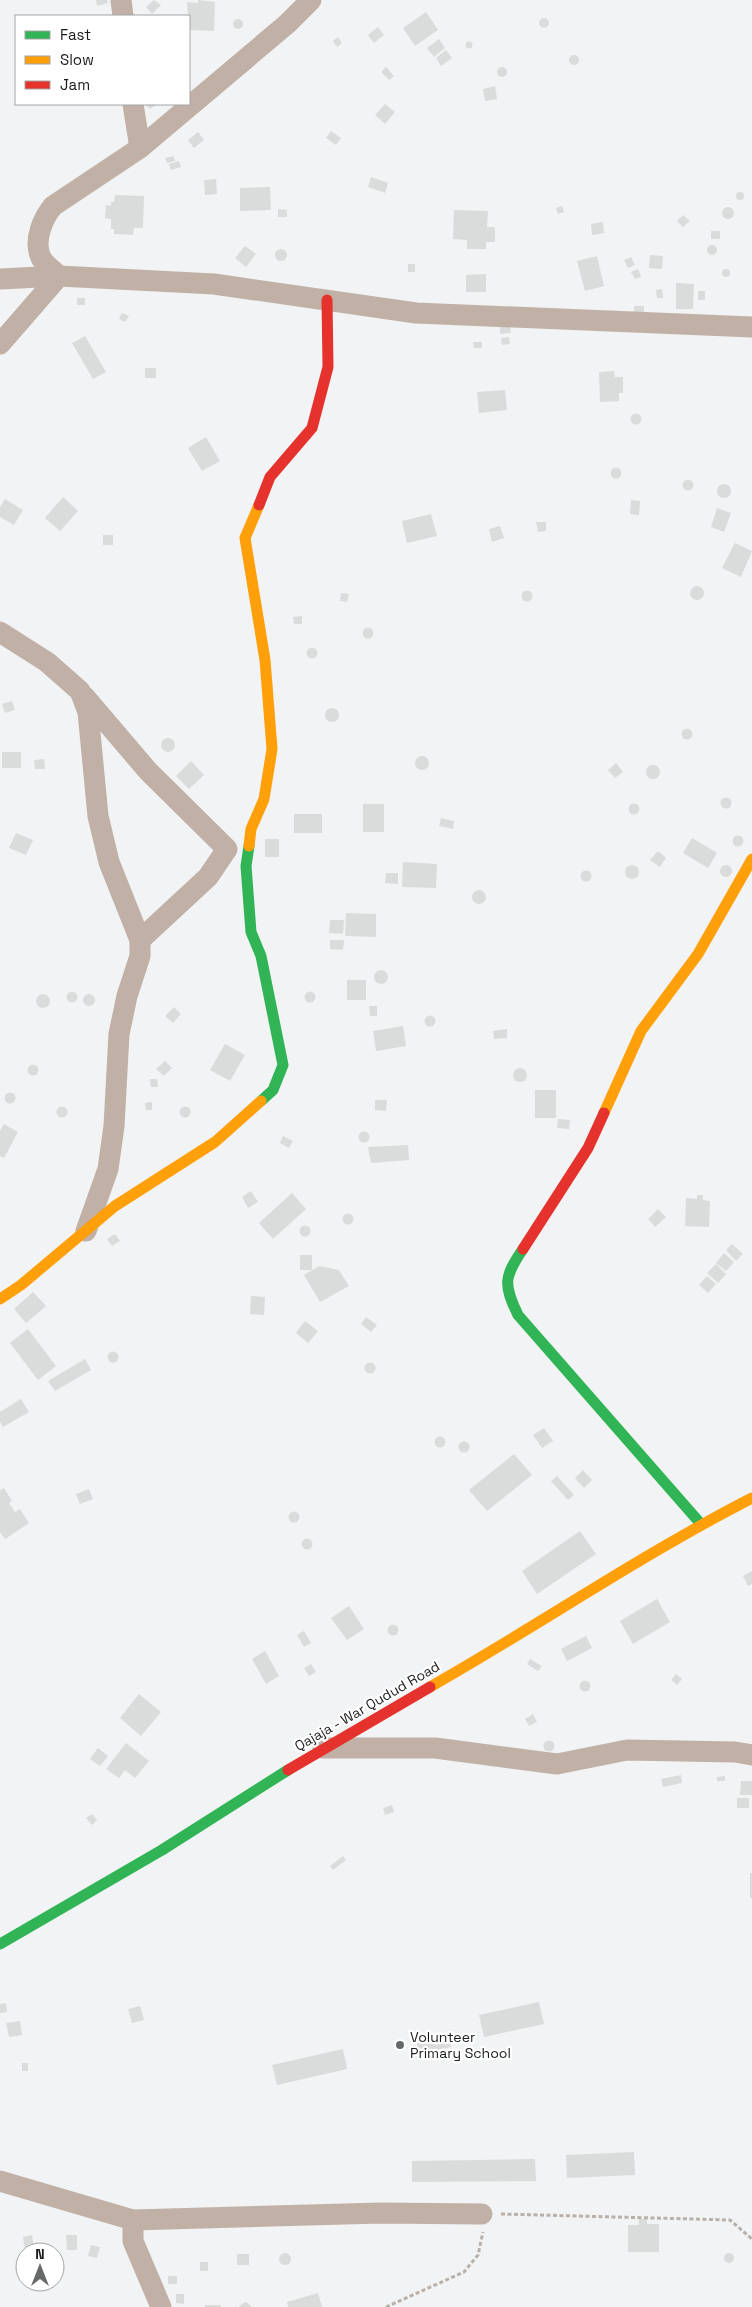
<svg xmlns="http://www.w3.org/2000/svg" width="752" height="2307" font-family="'Space Grotesk',sans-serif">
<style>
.building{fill:#dadcdc}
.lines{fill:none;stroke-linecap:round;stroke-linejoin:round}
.path{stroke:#b9b0a9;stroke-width:3;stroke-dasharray:4 2.5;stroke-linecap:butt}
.street{stroke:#c0b0a5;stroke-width:21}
.fast{stroke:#30b455;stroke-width:11}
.slow{stroke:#ff9f0a;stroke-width:11}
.jam{stroke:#e5322d;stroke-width:11}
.poi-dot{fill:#656768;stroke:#fff;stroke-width:2}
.labels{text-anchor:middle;stroke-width:4.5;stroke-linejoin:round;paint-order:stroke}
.street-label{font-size:14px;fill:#1a1b1c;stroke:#fff}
.poi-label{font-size:14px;fill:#1a1b1c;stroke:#fff;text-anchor:start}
</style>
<rect width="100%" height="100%" fill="#f1f3f4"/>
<!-- building -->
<g class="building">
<polygon points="96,0 107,0 108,3 97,6"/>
<polygon points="154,0 161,5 152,14 146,7"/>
<polygon points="198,0 215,2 214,31 189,30 187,2 198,3"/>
<polygon points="426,12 438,30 415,46 403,28"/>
<circle cx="544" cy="23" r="5"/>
<circle cx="238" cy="24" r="5"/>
<polygon points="378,27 384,35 374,43 368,35"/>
<polygon points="338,37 342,43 337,47 333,41"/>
<polygon points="439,39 445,48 434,57 427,48"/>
<circle cx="469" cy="45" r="3.5"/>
<polygon points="446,50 452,58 441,66 436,58"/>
<circle cx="574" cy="60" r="5"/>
<circle cx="502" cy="72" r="5"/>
<polygon points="386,67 394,76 389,80 381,72"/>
<polygon points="495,86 497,99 485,101 483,89"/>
<polygon points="148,104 158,104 150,109 146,105"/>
<polygon points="385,104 395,112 385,124 375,115"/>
<polygon points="331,131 341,138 336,145 326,138"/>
<polygon points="198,132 204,140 194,148 188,140"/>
<polygon points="173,156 175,161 167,163 165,158"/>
<polygon points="179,161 181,167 171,170 169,164"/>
<polygon points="371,177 388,183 385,193 368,187"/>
<polygon points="216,179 217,194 205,195 204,180"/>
<polygon points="270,187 271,210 240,211 240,188"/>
<circle cx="740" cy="196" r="4"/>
<polygon points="115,195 144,196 143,228 134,228 133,235 114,234 114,229 111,229 111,219 105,218 106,205 111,206 111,202 114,202"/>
<polygon points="562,206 564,212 558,214 556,208"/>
<circle cx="728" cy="213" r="6"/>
<polygon points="278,209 287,210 287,217 278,217"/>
<polygon points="454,210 488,211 487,227 495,227 495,242 486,242 486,249 467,249 467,240 453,239"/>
<polygon points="683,215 690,221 683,227 677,221"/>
<polygon points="603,222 604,233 592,235 591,224"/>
<rect x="711" y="231" width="9" height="8"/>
<circle cx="712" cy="250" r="5"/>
<polygon points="245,246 256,254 246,267 235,258"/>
<circle cx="281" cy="255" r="6"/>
<polygon points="650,255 663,256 662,269 649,268"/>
<polygon points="597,256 604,286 585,291 577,261"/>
<polygon points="631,257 635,265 628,268 624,260"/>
<rect x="408" y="264" width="7" height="8"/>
<circle cx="726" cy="273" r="4"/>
<polygon points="638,269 641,277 635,279 631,272"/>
<polygon points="486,274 486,292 466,292 466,275"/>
<polygon points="676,283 694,284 693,309 676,309"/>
<polygon points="662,289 663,298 657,298 656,290"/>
<rect x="698" y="291" width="7" height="9"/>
<rect x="77" y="298" width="8" height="7"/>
<rect x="634" y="306" width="10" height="8"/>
<polygon points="122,313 129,316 125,322 119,319"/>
<polygon points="510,326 511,333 500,334 500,327"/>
<polygon points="85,336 106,372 93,379 72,343"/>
<polygon points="509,337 510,344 502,345 501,338"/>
<polygon points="473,342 482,342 482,348 474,348"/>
<rect x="145" y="368" width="11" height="10"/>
<polygon points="614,371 615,377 623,377 623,393 619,393 619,401 600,402 599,372"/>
<polygon points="505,390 507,410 479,413 477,392"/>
<circle cx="636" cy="419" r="5.5"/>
<polygon points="206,437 220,461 202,471 188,448"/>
<circle cx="616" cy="473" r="5.5"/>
<circle cx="688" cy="485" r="5.5"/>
<circle cx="724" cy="491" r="7"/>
<polygon points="63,497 78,511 60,531 45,518"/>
<polygon points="5,499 23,510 14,525 0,517 0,507"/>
<polygon points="631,500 640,501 639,515 630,514"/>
<polygon points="717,508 731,513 724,532 711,527"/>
<polygon points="431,514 437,536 407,543 402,521"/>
<polygon points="536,522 546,522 546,531 538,532"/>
<polygon points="500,526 504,538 492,542 489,529"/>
<rect x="103" y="535" width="10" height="10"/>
<polygon points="735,543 752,551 741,577 722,568"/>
<circle cx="697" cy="593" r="7"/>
<circle cx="527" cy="596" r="5.5"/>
<polygon points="341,593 349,594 347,602 340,601"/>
<polygon points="302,616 302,624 294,624 293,617"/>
<circle cx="368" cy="633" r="5.5"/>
<circle cx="312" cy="653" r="5.5"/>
<polygon points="12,701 15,710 5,713 2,704"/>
<circle cx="332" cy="715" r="7"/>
<circle cx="687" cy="734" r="5.5"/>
<circle cx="168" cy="745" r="7"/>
<rect x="2" y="752" width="19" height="16"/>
<circle cx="422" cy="763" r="7"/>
<polygon points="44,759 45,769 35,769 34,760"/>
<polygon points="191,761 204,775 189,789 176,776"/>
<polygon points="616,763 623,772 615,778 608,770"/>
<circle cx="653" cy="772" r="7"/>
<circle cx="726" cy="803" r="5.5"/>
<circle cx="634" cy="809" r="5.5"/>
<rect x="363" y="804" width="21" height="28"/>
<rect x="294" y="814" width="28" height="19"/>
<polygon points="441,818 454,821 453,829 439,826"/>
<polygon points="16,833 33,840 26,855 9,848"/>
<circle cx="738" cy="841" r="5.5"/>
<polygon points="692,838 717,853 708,868 683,853"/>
<rect x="265" y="839" width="14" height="18"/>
<polygon points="658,851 666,858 660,867 650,860"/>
<polygon points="403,862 437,864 436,888 402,887"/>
<circle cx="726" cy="871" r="6"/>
<circle cx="632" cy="872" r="7"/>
<circle cx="586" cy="876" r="5.5"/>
<polygon points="386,873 398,873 398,884 385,883"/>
<circle cx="479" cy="897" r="7"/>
<polygon points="346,913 376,914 376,937 345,936"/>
<polygon points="330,920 344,920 343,934 329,933"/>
<polygon points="330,940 344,940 343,950 330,949"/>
<circle cx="381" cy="977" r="7"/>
<rect x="347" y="980" width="19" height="20"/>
<circle cx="310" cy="997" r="5.5"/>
<circle cx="72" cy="997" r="5.5"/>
<circle cx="89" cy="1000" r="6"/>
<circle cx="43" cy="1001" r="7"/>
<polygon points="369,1006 377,1006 377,1016 370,1016"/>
<polygon points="174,1007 181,1014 173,1023 165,1016"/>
<circle cx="430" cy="1021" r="5.5"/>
<polygon points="403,1026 406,1046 376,1051 373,1031"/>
<polygon points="507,1029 507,1038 494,1039 493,1031"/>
<polygon points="225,1044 245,1055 230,1081 210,1070"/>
<polygon points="165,1061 172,1068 164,1076 156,1069"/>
<circle cx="33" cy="1070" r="5.5"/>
<circle cx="520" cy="1075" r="7"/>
<polygon points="150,1079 157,1079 158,1087 151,1087"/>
<rect x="535" y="1090" width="21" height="28"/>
<circle cx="10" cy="1098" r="5.5"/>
<polygon points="375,1100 387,1100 386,1111 375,1110"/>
<polygon points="152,1102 152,1110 146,1110 145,1103"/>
<circle cx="62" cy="1112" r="5.5"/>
<circle cx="185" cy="1112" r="5.5"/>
<polygon points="558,1119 570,1120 569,1129 557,1128"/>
<polygon points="4,1124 18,1132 4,1158 0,1156 0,1131"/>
<circle cx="364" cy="1137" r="5.5"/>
<polygon points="283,1136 293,1141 289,1148 280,1143"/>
<polygon points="408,1145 409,1160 371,1163 368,1147"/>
<polygon points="251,1191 258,1202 248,1208 242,1197"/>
<polygon points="292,1193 306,1209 273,1239 259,1223"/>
<polygon points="697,1195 703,1195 703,1200 710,1201 709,1227 685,1226 686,1198 697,1199"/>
<polygon points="658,1209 666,1217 655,1227 648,1219"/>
<circle cx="348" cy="1219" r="5.5"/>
<circle cx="305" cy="1231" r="5.5"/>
<polygon points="115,1234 120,1241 112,1246 107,1239"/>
<polygon points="732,1244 743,1254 736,1261 726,1250"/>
<polygon points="724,1253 734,1262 726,1271 716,1263"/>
<rect x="300" y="1255" width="12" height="15"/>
<polygon points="716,1264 726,1274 718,1283 707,1273"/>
<polygon points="319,1266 339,1270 349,1286 320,1302 304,1275"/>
<polygon points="707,1276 716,1284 708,1293 699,1285"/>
<polygon points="33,1292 46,1306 26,1323 14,1309"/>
<polygon points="251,1296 265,1297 264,1315 250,1314"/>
<polygon points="366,1317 377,1325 371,1332 361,1324"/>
<polygon points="305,1321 318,1331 308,1343 296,1333"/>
<polygon points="28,1329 56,1366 38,1380 10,1343"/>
<circle cx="113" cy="1357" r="5.5"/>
<polygon points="85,1359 91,1370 55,1391 48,1381"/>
<circle cx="370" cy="1368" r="5.5"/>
<polygon points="21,1399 29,1412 3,1427 0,1422 0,1412"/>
<polygon points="544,1428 553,1441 542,1448 533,1435"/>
<circle cx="440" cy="1442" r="5.5"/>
<circle cx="464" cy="1447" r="5.5"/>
<polygon points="514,1454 532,1475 487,1511 469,1490"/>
<polygon points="583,1470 592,1480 584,1488 575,1478"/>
<polygon points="557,1476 574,1495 568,1500 551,1481"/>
<polygon points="4,1488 12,1501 9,1503 15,1512 20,1509 29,1523 5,1539 0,1532 0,1490"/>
<polygon points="89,1489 93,1499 80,1504 76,1494"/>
<circle cx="294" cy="1517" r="5.5"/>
<polygon points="580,1531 596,1554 537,1594 522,1571"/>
<circle cx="307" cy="1544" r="5.5"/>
<polygon points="752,1571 752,1584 748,1586 743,1576"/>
<polygon points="657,1599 670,1622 633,1644 620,1621"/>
<polygon points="349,1606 364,1629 347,1640 331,1618"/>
<circle cx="393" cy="1630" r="5.5"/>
<polygon points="304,1631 311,1643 304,1647 297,1635"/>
<polygon points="586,1636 592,1648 567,1661 561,1649"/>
<polygon points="265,1651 279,1676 266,1684 252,1659"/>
<polygon points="530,1659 542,1666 538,1671 527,1664"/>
<polygon points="311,1664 316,1672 309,1676 304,1668"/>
<polygon points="676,1674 682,1679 677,1685 671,1680"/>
<circle cx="585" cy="1686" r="5.5"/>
<polygon points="139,1694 161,1712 141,1736 120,1718"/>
<polygon points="533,1714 537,1722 529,1726 525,1719"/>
<circle cx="549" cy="1746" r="5.5"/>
<polygon points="126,1743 149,1761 135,1778 125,1770 119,1778 106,1769"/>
<polygon points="98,1748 108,1756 100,1766 90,1759"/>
<polygon points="681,1775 682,1783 663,1787 661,1779"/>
<polygon points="725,1776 725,1781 717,1781 717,1777"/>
<polygon points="741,1781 752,1781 752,1795 740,1795"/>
<rect x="737" y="1798" width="12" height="10"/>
<polygon points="392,1805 394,1812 385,1815 383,1808"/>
<polygon points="92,1814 97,1820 92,1825 86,1818"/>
<polygon points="343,1856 346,1860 333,1870 330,1866"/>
<rect x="750" y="1873" width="2" height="25"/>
<polygon points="539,2002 544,2024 484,2037 479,2015"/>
<polygon points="6,2003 7,2012 0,2013 0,2004"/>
<polygon points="140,2006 144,2020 132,2023 128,2009"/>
<polygon points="20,2021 22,2035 9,2037 6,2023"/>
<polygon points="448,2033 451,2047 419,2054 416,2040"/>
<polygon points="343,2049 347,2069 277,2085 272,2065"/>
<rect x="22" y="2063" width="6" height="8"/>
<polygon points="634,2152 635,2175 567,2178 566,2155"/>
<polygon points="535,2159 536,2181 412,2182 412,2161"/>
<polygon points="639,2219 647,2219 647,2224 659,2224 659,2252 628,2252 628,2225 639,2225"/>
<polygon points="32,2235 34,2248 25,2250 23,2237"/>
<polygon points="66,2235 77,2235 77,2250 67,2250"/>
<polygon points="91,2245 100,2247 97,2258 88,2256"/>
<circle cx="285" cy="2259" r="6"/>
<circle cx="729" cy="2258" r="5"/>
<rect x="237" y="2254" width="12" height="11"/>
<rect x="200" y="2262" width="8" height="9"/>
<rect x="168" y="2276" width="9" height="8"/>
<rect x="38" y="2282" width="16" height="6"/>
<polygon points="318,2293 322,2307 288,2307 287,2302"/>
<polygon points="176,2294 184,2294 184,2304 176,2303"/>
<polygon points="246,2302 252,2307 239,2307 242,2304"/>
<rect x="205" y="2305" width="16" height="2"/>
</g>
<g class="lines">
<!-- path -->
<g class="path">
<polyline points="501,2214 730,2220 752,2239"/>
<polyline points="386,2307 464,2272 478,2255 483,2232"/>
</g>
<!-- street -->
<g class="street">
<polyline points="121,0 123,16"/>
<polyline points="133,104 140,148"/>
<polyline points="0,279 59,276 214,284 416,313 752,327"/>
<path d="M0 344 59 276C53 270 42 263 40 255 34 239 43 218 53 206L140 148 287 24 311 0"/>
<polyline points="0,632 47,662 80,691 88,712 98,816 109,862 140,940 140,956 127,996 119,1034 114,1126 108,1169 86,1231"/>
<polyline points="85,697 148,771 227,849 208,877 140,940"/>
<polyline points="323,1748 435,1748 557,1764 627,1750 735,1752 752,1755"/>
<polyline points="0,2181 133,2220 381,2213 482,2214"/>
<polyline points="133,2220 133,2241 161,2307"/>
</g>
<!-- fast -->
<g class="fast">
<polyline points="249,846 246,866 251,932 261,956 283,1065 273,1090 261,1101"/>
<path d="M523 1249C504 1277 503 1284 518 1315L701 1524"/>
<polyline points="0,1944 162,1850 288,1770"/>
</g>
<!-- slow -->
<g class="slow">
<polyline points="249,846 251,829 264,799 272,749 265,660 245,538 259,505"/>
<polyline points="604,1113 641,1031 698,954 752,859"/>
<polyline points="0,1299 21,1285 115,1206 215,1142 261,1101"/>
<path d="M430 1687C539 1625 641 1555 752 1498"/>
</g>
<!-- jam -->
<g class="jam">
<polyline points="259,505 270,477 312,428 328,367 327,300"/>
<polyline points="523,1249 588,1148 604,1113"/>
<polyline points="288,1770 430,1687"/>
</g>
</g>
<!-- markers -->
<circle class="poi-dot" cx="400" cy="2045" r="5"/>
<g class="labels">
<!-- street labels -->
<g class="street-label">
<text transform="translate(367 1706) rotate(-30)" y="5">Qajaja - War Qudud Road</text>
</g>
<!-- poi labels -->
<g class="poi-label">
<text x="410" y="2042">Volunteer<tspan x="410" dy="16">Primary School</tspan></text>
</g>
</g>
<!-- legend -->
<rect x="15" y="15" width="175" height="90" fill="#ffffff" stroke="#a3a4a4"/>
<rect x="25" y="31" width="25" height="8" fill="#30b455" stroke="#a3a4a4"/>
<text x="60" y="40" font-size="15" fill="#1a1b1c">Fast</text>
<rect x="25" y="56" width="25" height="8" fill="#ff9f0a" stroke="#a3a4a4"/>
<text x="60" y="65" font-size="15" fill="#1a1b1c">Slow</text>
<rect x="25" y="81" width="25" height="8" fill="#e5322d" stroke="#a3a4a4"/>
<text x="60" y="90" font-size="15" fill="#1a1b1c">Jam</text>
<!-- north arrow -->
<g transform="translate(40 2267)"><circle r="24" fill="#ffffff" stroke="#a3a4a4"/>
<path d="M0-4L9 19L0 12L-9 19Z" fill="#656768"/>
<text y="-8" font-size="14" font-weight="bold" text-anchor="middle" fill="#1a1b1c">N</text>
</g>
</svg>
